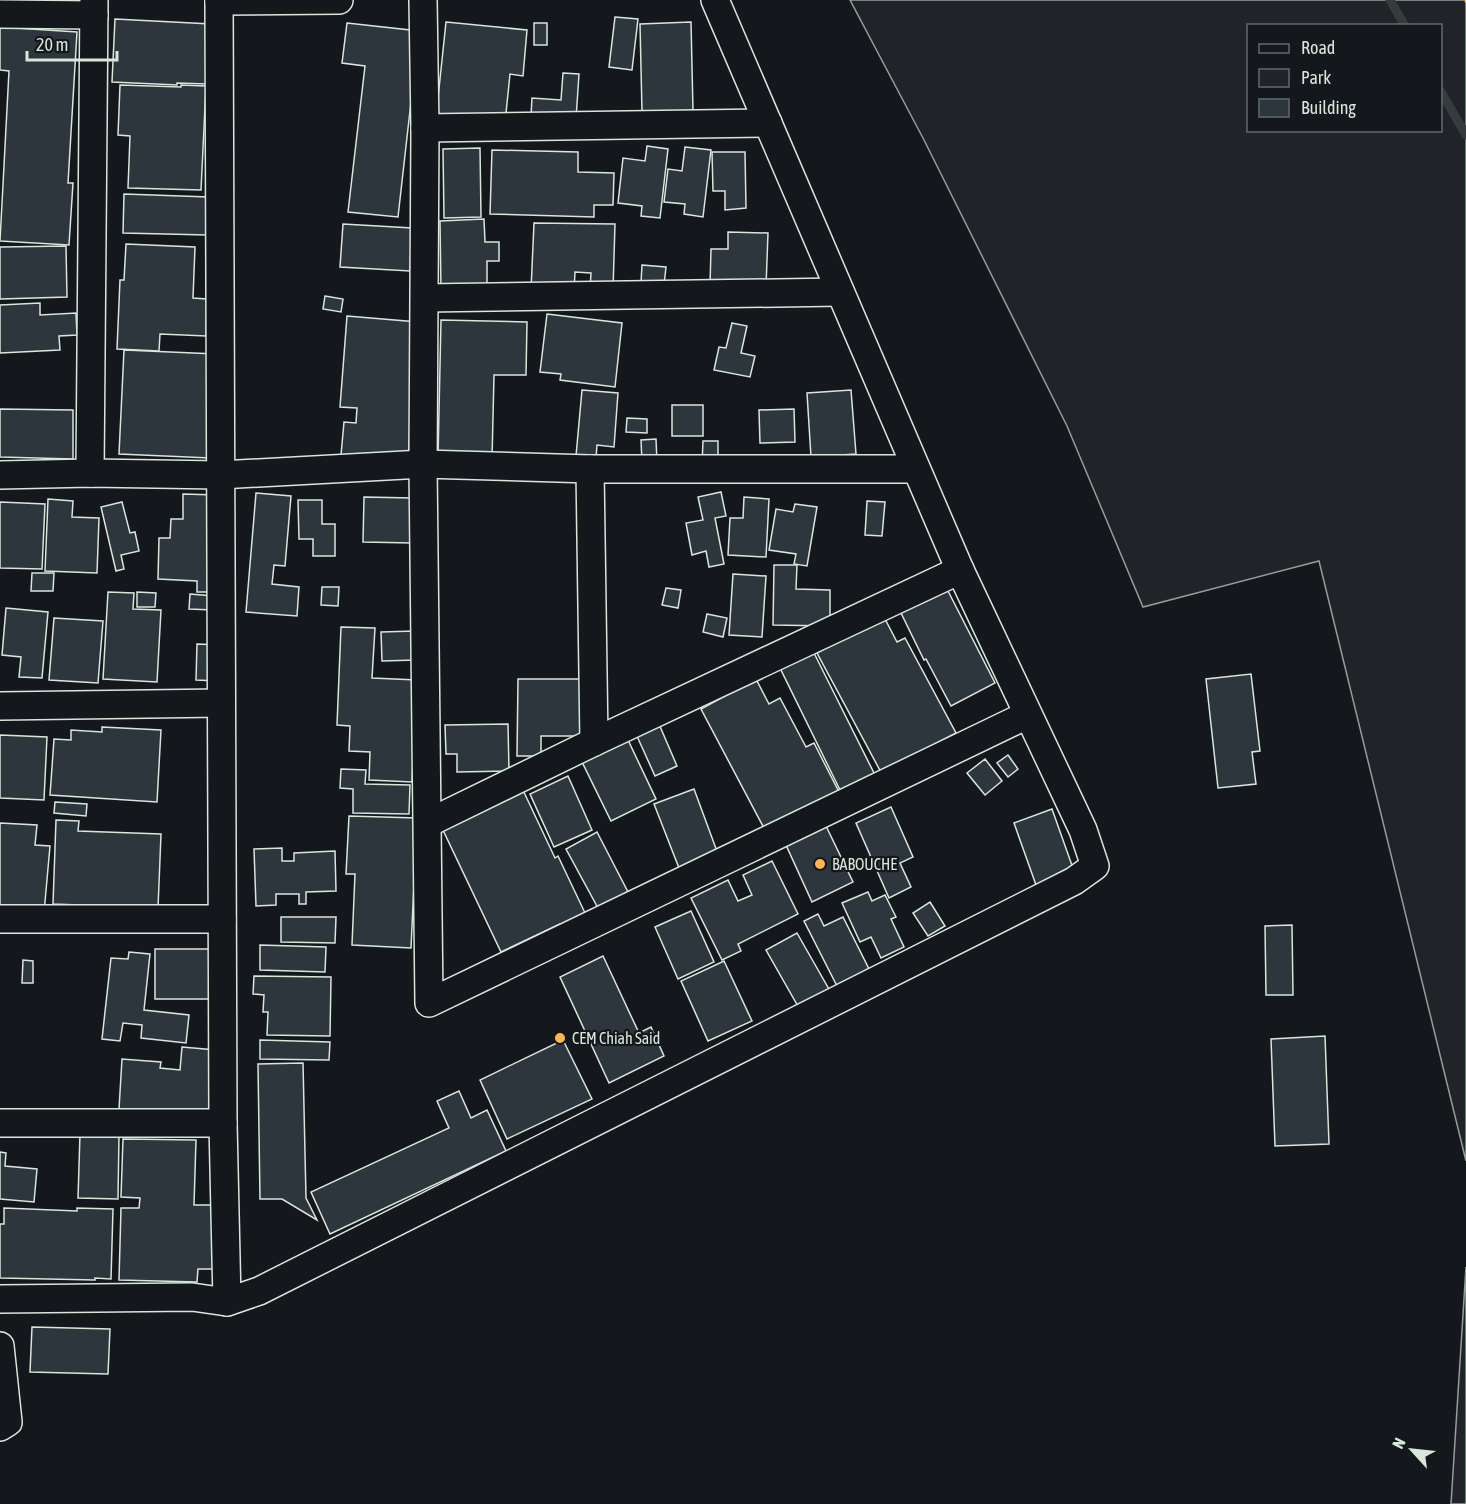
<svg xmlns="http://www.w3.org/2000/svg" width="1466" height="1504" font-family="'Asap Condensed',sans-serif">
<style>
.green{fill:#202428;stroke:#939e99;stroke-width:1.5;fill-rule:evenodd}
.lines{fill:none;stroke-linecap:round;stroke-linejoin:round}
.stream{stroke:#363b3e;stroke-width:9}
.building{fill:#2c363c;stroke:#d8e6dc;stroke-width:1.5}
.minor-casing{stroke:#d8e6dc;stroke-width:30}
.minor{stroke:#14181c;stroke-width:27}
.power{stroke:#ffb74d;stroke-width:1.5;stroke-dasharray:21 4.5 3 4.5;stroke-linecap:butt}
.poi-dot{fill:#ffb74d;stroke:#14181c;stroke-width:2}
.labels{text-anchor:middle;stroke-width:4.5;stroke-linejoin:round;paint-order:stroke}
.poi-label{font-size:16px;fill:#d8e6dc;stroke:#14181c;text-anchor:start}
</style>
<rect width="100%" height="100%" fill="#14181c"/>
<!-- green -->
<g class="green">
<path d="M850 0H1466V1161L1319 561 1143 607 1067 426 924 140ZM1248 26H1440V130H1248Z"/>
<polygon points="1466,1267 1466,1504 1451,1504"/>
</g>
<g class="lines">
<!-- stream -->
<g class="stream">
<polyline points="1390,0 1405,26"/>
<polyline points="1440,90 1466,135"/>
</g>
</g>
<!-- building -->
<g class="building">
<polygon points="615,17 638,19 632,70 609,67"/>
<polygon points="115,19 211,24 208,84 177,83 177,85 112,82"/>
<polygon points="446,22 527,30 523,76 510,74 505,123 436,117"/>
<polygon points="691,22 693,111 642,112 640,24"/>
<polygon points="347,23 419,31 398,217 348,212 365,66 342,63"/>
<rect x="534" y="23" width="13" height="22"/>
<polygon points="0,27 77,32 68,183 73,183 69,245 0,241 9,71 0,70"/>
<polygon points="563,73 579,74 576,119 531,116 532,98 561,100"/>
<polygon points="120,85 181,87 181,85 206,86 201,190 128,188 130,136 118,135"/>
<polygon points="647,146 668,149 660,218 641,216 642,206 618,203 623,158 645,161"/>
<polygon points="685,147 711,150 703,217 684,214 685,204 664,202 668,169 682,171"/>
<polygon points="480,148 481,217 444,218 443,149"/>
<polygon points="492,150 578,152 578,172 614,173 613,205 594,205 594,217 490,214"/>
<polygon points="712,152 745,152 746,208 725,210 725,191 713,191"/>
<polygon points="124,194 209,197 207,235 123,233"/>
<polygon points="484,219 485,242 499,242 499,261 487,261 487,288 441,290 440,221"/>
<polygon points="534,223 615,224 613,290 590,290 591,273 575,272 574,291 531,290"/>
<polygon points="343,224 412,228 410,271 340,267"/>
<polygon points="728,232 768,233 766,287 710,285 711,249 728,249"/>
<polygon points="126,244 195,247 193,298 207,299 206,336 160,334 159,351 117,349 120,280 124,280"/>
<polygon points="66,246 67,297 0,299 0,247"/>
<polygon points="642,265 666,267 664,285 641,283"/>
<polygon points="325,296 343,299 341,312 323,309"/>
<polygon points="40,303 40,315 76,313 77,335 59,336 60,350 0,353 0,305"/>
<polygon points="547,314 622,323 615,387 560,380 561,374 540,372"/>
<polygon points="347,316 418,322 408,460 341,455 344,422 356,423 357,408 340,407"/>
<polygon points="441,320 527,322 526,375 494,375 492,459 438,458"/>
<polygon points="732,323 747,326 741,353 755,356 750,377 714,370 719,347 726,348"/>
<polygon points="124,350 216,354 210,458 119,454"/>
<polygon points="582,390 618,393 614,447 597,445 596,458 576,456"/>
<polygon points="851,390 856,454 811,457 807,393"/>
<rect x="672" y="405" width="31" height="31"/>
<polygon points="0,409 73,410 73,459 0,457"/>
<polygon points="794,409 795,442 760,443 759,410"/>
<polygon points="627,418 647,419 647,433 626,432"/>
<polygon points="656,439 657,462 642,463 641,440"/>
<polygon points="703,441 718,441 718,464 702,465"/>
<polygon points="721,492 726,516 715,518 724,564 709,567 706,551 692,555 686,523 703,520 698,497"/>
<polygon points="256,493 291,496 285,566 274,565 272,584 299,587 297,616 246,612"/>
<polygon points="183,494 216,495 214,592 197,592 197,581 158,579 159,538 170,538 171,519 183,519"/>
<polygon points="364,497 413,498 412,543 363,542"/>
<polygon points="744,497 769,499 766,557 728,555 730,518 743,518"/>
<polygon points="48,499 73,501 72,517 99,518 97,573 45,571"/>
<polygon points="298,500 322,500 322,524 335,524 335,556 313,556 313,539 299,539"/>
<polygon points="867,501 885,502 882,536 865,535"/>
<polygon points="0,502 45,504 42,569 0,568"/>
<polygon points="122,502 130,533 135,532 139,551 121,555 124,569 116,571 101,507"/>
<polygon points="795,504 817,507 807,566 794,564 796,554 769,550 776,509 793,512"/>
<polygon points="774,565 797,565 796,589 830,590 830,626 773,625"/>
<polygon points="32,573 54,573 53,591 31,591"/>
<polygon points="733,574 766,576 762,637 729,635"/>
<polygon points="322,587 339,587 338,606 321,605"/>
<polygon points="666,588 681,590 678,608 662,605"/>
<polygon points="947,589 995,683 951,706 926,659 924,660 901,613"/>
<polygon points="108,592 134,593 133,609 161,610 157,682 103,679"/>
<polygon points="137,592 156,593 155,607 137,607"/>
<polygon points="190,594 214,596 213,610 189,609"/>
<polygon points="6,608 48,612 42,678 19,677 21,657 2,655"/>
<polygon points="707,614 727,618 723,637 703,632"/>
<polygon points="884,617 897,642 905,638 956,733 920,752 883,776 817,653"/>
<polygon points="54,618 103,621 98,683 49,680"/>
<polygon points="341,627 375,628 372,678 417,680 412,782 369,780 370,752 349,751 350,726 337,725"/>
<polygon points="415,631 416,660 382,661 381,632"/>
<polygon points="197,644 220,645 219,681 196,680"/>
<polygon points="813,651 875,775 841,792 780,668"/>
<polygon points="1251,674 1260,751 1252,752 1256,784 1218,788 1206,679"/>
<polygon points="518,679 583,679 583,736 541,736 541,756 517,756"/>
<polygon points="756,679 769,704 780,698 806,747 814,743 839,792 766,832 701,709"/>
<polygon points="508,724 509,771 457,772 457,754 446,754 445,725"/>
<polygon points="659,724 677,766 655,776 636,734"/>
<polygon points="102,727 161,730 157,802 50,795 54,739 71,740 71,730 102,732"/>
<polygon points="0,735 47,737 44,800 0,798"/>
<polygon points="628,740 656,799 611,821 582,762"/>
<polygon points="1008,755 1018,769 1008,777 997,763"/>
<polygon points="985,759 1002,781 985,795 967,773"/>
<polygon points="341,769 366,770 365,784 410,785 409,814 353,813 353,789 340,788"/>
<polygon points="568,776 592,830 554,847 530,794"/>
<polygon points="522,788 555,858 558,856 586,915 561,926 560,924 501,952 442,828"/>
<polygon points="694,789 718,854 679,868 654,804"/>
<polygon points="55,802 87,804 86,816 54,813"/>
<polygon points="891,807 913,857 900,863 911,887 889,898 856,823"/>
<polygon points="1052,809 1074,871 1036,885 1014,823"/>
<polygon points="349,816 417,818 411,948 352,945 355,874 346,874"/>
<polygon points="56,820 79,821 78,831 161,834 158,908 53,904"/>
<polygon points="0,823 37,825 35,845 50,846 44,913 0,910"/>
<polygon points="826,826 853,882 812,902 786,845"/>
<polygon points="597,832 628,892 598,908 566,849"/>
<polygon points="282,848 282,861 294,861 294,853 335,851 336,891 306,892 306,904 299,904 299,894 276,894 276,905 256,906 254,849"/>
<polygon points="772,861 798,914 738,944 741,951 722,960 691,898 728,880 738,901 752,895 743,875"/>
<polygon points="868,892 872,901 885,895 896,917 891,919 904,947 881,958 871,937 860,942 842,903"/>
<polygon points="930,902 945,926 928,936 913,913"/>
<polygon points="691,911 714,962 678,979 655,927"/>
<polygon points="818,914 824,926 843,917 870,971 838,988 804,921"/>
<polygon points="281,917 336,917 335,943 281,942"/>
<polygon points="1292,925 1293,995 1266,995 1265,926"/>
<polygon points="797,933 830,991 799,1008 766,950"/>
<polygon points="260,945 326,947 325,972 260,970"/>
<rect x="155" y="949" width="59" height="50"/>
<polygon points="129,952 150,954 144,1010 189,1015 186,1043 141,1038 142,1025 123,1023 120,1041 102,1039 111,958 128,959"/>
<polygon points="603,956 639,1033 651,1027 664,1056 609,1083 560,977"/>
<polygon points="23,960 33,961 33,983 22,983"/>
<polygon points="724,961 752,1021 708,1041 681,981"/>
<polygon points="254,976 331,977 330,1036 267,1035 268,1012 263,1012 264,995 253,994"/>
<polygon points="1325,1036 1329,1144 1275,1146 1271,1039"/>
<polygon points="260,1040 330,1042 329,1060 260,1059"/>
<polygon points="563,1040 592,1099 507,1139 480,1080"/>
<polygon points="182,1047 216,1050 211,1115 119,1109 122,1059 161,1062 160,1068 180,1070"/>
<polygon points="303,1063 306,1198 317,1220 282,1199 260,1199 258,1064"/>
<polygon points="459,1091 471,1118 487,1110 506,1151 330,1234 311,1192 449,1128 437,1101"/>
<polygon points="80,1134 119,1135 118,1199 78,1198"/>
<polygon points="123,1139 196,1140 194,1205 214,1205 213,1269 198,1269 197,1282 119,1280 121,1208 139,1208 140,1198 121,1197"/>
<polygon points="0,1152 6,1153 5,1166 37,1169 34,1202 0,1199"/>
<polygon points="4,1208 77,1211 77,1208 113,1209 111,1279 95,1278 95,1280 0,1278 0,1224 4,1224"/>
<polygon points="32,1327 110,1329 108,1374 30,1372"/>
</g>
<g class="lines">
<!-- minor casing -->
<g class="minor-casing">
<g id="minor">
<polyline points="219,0 223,1123 227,1302"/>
<polyline points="423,0 425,128 423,464 429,1003 1027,715"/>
<polyline points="219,1 339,0"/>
<polyline points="0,14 94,15"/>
<polyline points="425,128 768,123"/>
<polyline points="425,298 840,292"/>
<polyline points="590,469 594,742"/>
<polyline points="90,473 94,0"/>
<polyline points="0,475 90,473 220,475 423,464 590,469 915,469"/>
<polyline points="0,706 221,703"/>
<polyline points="428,823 594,742 960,570"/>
<polyline points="0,919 222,919"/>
<polyline points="0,1123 223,1123"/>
<polyline points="0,1299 192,1297 227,1302 259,1291 1074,881 1095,866 1083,830 960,570 715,0"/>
<polyline points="0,1346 8,1422 0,1427"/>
</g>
</g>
<!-- minor -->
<use href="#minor" class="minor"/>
<!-- power -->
<polyline class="power" points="1465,0 1466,3"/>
</g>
<!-- markers -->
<g class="poi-dot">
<circle cx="820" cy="864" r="6"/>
<circle cx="560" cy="1038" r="6"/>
</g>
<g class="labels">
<!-- poi labels -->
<g class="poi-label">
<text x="832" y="870">BABOUCHE</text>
<text x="572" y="1044">CEM Chiah Said</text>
</g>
</g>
<!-- legend -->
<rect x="1247" y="24" width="195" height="108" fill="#14181c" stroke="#626a69" stroke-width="1.5"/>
<rect x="1259" y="44" width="30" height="9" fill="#14181c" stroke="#626a69" stroke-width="1.5"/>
<text x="1301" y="54" font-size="18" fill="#d8e6dc">Road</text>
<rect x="1259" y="69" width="30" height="18" fill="#202428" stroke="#626a69" stroke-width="1.5"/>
<text x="1301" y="84" font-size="18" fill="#d8e6dc">Park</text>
<rect x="1259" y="99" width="30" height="18" fill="#2c363c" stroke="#626a69" stroke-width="1.5"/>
<text x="1301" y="114" font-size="18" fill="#d8e6dc">Building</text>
<!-- north arrow -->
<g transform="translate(1412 1450) rotate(297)" stroke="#14181c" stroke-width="4.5" paint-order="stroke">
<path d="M0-4.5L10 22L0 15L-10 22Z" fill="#d8e6dc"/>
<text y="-9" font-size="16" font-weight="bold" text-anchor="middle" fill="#d8e6dc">N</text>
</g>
<!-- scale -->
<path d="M27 51v9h90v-9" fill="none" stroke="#d8e6dc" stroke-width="3"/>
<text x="36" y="51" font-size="18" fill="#d8e6dc" stroke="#14181c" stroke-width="4.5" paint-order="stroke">20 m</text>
</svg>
